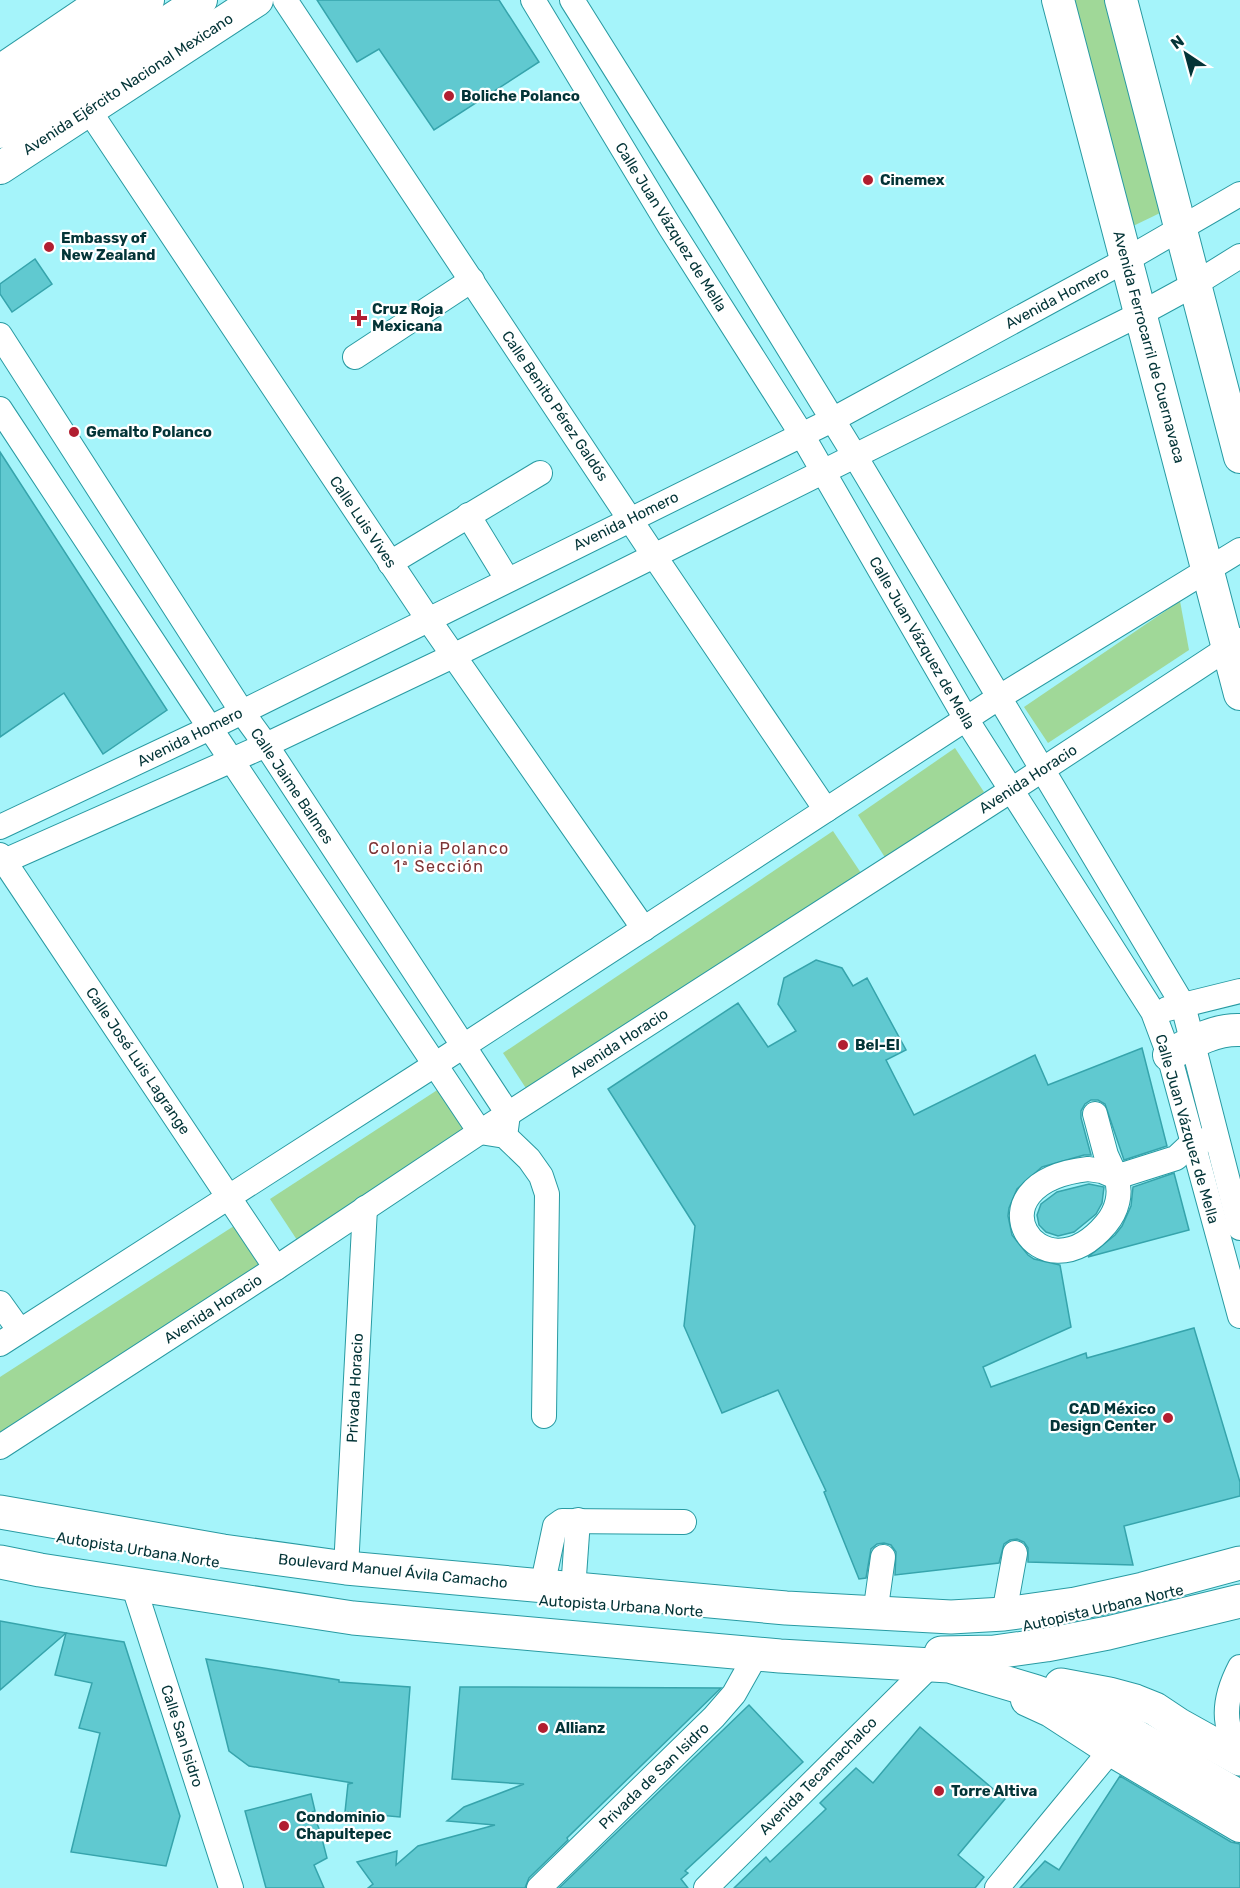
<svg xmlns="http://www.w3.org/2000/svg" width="1240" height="1888" font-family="Rubik,sans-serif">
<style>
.green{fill:#a0d898}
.building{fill:#60c9d0;stroke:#36a4ac;stroke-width:1.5}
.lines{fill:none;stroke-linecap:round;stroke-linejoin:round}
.minor-casing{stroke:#289aa2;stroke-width:26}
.major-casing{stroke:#289aa2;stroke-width:34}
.highway-casing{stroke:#289aa2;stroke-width:35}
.minor{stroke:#fff;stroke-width:24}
.major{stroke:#fff;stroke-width:32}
.highway{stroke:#fff;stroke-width:33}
.poi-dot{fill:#b11e30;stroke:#fff;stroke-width:2}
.labels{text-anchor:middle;stroke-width:4.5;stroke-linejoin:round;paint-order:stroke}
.street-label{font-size:15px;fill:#033437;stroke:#fff}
.poi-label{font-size:15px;font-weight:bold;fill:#033437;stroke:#fff;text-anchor:start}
.neighbourhood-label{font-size:16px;letter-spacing:1.5px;fill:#7c3435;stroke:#fff}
</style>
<rect width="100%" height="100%" fill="#a5f4fa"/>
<!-- green -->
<g class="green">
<polygon points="1071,0 1105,0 1160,213 1129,228"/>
<polygon points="1180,601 1189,650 1048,743 1024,707"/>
<polygon points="955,748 984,792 886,859 858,815"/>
<polygon points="833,831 863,876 533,1099 503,1053"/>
<polygon points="445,1085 474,1129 299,1243 270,1199"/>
<polygon points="237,1224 268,1273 0,1443 0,1377"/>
</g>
<!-- building -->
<g class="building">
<polygon points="317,0 499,0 539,62 434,130 379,49 357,62"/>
<polygon points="35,259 52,284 12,312 0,294 0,284"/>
<polygon points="0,452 167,710 103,754 64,693 0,737"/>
<polygon points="816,960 842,968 853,986 867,978 906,1050 886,1060 914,1115 1035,1055 1048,1085 1142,1048 1167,1146 1124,1160 1105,1104 1098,1100 1091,1100 1085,1104 1081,1111 1081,1118 1091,1155 1084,1155 1042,1167 1017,1189 1009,1208 1008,1216 1012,1235 1028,1255 1034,1259 1060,1265 1071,1327 983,1367 991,1387 1086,1353 1087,1358 1194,1328 1240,1482 1240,1496 1124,1526 1133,1565 1028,1562 1028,1548 1024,1542 1017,1539 1010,1540 1004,1544 999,1563 895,1575 896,1552 891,1545 884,1543 877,1544 871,1549 866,1578 859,1579 824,1492 826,1491 778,1390 722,1413 684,1326 695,1226 608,1089 738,1003 768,1047 796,1031 778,1004 784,978"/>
<polygon points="1174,1173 1189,1230 1088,1257 1115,1235 1122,1226 1131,1206 1133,1187"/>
<polygon points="1089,1184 1104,1187 1102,1203 1096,1214 1074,1232 1058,1236 1046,1232 1039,1225 1037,1215 1041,1204 1057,1192"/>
<polygon points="0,1621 66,1633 0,1690"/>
<polygon points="66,1633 124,1642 180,1816 166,1866 71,1852 100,1733 79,1728 92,1683 55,1675"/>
<polygon points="206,1659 339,1680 339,1682 410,1687 400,1817 345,1812 348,1784 353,1783 249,1766 229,1751"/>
<polygon points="460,1687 511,1687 721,1688 567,1838 568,1840 529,1878 525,1888 368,1888 373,1884 357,1862 397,1851 396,1865 418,1846 495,1825 447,1821 464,1807 524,1784 452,1779"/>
<polygon points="749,1705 803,1762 685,1871 688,1873 681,1879 688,1888 559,1888"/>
<polygon points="920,1727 1005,1799 958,1855 984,1877 975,1888 734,1888 766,1857 770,1862 826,1809 820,1803 856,1768 873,1783"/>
<polygon points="1120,1776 1231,1842 1240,1844 1240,1888 1020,1888 1045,1861 1059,1870"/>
<polygon points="311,1794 315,1811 312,1812 320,1831 327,1858 314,1865 324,1888 266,1888 245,1811"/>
</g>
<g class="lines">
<!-- minor casing -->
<g class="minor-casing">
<g id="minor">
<polyline points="285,0 655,557 826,810"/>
<polyline points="533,0 670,227 802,435 966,719 1153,1012 1169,1055 1240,1316"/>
<polyline points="572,0 703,209 855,456 1183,1005 1240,1228"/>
<polyline points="88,109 428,619 644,929"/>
<polyline points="0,335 242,712 266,745 508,1114 506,1129"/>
<polyline points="355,357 472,280"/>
<polyline points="0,409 210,728 480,1132 505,1136 529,1159 541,1176 547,1194 544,1416"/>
<polyline points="468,515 507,579"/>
<polyline points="390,563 540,473"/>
<polyline points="0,827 210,728 832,420 1126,260 1240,194"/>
<polyline points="0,855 276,1268"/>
<polyline points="0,863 266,745 453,656 1140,314 1195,284 1240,256"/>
<polyline points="1167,1009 1240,991"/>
<polyline points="1095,1114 1106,1155 1116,1177 1176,1158 1192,1143 1205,1140"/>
<path d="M1088 1169 1102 1171 1116 1177C1122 1193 1117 1211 1106 1224 1039 1303 965 1183 1088 1169Z"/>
<polyline points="0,1303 20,1331"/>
<polyline points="0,1344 436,1064 998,698 1240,550"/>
<polyline points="0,1447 276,1268 480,1132 1010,791 1240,640"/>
<polyline points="346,1568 365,1208"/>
<polyline points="133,1584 231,1888"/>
<polyline points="542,1587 555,1526 562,1521 684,1522"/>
<polyline points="573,1590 578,1520"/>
<polyline points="875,1614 883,1557"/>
<polyline points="1004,1614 1015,1553"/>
<path d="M1240 1667C1226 1694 1219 1724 1240 1749"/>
<polyline points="539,1888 714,1717 734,1694 757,1653"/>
<polyline points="706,1888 931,1665"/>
<polyline points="997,1888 1111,1750"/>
</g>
</g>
<!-- major casing -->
<g class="major-casing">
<g id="major">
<polyline points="1058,0 1240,694"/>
<polyline points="1121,0 1240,457"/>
<polyline points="0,71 105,0"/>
<polyline points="0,98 148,0"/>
<polyline points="0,132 201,0"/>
<polyline points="0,168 257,0"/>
<path d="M1169 1055C1191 1043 1214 1029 1240 1030"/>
<polyline points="1027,1700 1051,1711 1111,1750 1240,1826"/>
</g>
</g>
<!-- highway casing -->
<g class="highway-casing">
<g id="highway">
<polyline points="0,1512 223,1551 346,1568 786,1608 951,1617 1004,1614 1075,1604 1143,1589 1240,1563"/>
<polyline points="0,1562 40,1570 353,1618 780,1656 949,1666 1034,1691 1082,1708 1120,1727 1240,1797"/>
<polyline points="941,1653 994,1652 1046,1645 1108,1633 1240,1601"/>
<polyline points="1061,1685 1109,1694 1135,1701 1155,1709 1179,1725 1240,1759"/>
</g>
</g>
<!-- minor -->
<use href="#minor" class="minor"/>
<!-- major -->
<use href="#major" class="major"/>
<!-- highway -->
<use href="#highway" class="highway"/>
</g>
<!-- markers -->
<g class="poi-dot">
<circle cx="449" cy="96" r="6"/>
<circle cx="868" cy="180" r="6"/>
<circle cx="49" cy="247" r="6"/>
<path d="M356 309h6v6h6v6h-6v6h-6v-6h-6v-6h6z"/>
<circle cx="74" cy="432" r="6"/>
<circle cx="843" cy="1045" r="6"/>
<circle cx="1168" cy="1418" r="6"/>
<circle cx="543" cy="1728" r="6"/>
<circle cx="939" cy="1791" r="6"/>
<circle cx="284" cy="1826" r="6"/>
</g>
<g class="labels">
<!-- street labels -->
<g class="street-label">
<text transform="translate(128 84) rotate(-33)" y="5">Avenida Ejército Nacional Mexicano</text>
<text transform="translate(671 227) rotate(58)" y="5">Calle Juan Vázquez de Mella</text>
<text transform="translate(1057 298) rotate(-28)" y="5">Avenida Homero</text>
<text transform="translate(1149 347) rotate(75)" y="5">Avenida Ferrocarril de Cuernavaca</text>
<text transform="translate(555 406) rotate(56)" y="5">Calle Benito Pérez Galdós</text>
<text transform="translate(626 521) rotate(-26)" y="5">Avenida Homero</text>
<text transform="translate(363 522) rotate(56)" y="5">Calle Luis Vives</text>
<text transform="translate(922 643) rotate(60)" y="5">Calle Juan Vázquez de Mella</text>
<text transform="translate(190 737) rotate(-26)" y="5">Avenida Homero</text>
<text transform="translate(1028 779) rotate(-33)" y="5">Avenida Horacio</text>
<text transform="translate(292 786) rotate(56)" y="5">Calle Jaime Balmes</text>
<text transform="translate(619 1043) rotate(-33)" y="5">Avenida Horacio</text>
<text transform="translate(138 1061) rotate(56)" y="5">Calle José Luis Lagrange</text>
<text transform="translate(1187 1129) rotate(74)" y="5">Calle Juan Vázquez de Mella</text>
<text transform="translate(213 1309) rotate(-33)" y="5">Avenida Horacio</text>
<text transform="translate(355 1388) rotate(-87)" y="5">Privada Horacio</text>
<text transform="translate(138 1550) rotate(9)" y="5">Autopista Urbana Norte</text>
<text transform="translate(393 1571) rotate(6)" y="5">Boulevard Manuel Ávila Camacho</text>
<text transform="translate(621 1606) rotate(4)" y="5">Autopista Urbana Norte</text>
<text transform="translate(1103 1608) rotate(-13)" y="5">Autopista Urbana Norte</text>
<text transform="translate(182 1736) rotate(72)" y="5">Calle San Isidro</text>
<text transform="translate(654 1776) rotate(-44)" y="5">Privada de San Isidro</text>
<text transform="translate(818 1776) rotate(-45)" y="5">Avenida Tecamachalco</text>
</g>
<!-- poi labels -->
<g class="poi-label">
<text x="461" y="101">Boliche Polanco</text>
<text x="880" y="185">Cinemex</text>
<text x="61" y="243">Embassy of<tspan x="61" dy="17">New Zealand</tspan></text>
<text x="372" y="314">Cruz Roja<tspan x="372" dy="17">Mexicana</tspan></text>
<text x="86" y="437">Gemalto Polanco</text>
<text x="855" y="1050">Bel-El</text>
<text x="1156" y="1414" text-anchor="end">CAD México<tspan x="1156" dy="17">Design Center</tspan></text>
<text x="555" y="1733">Allianz</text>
<text x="951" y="1796">Torre Altiva</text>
<text x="296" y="1822">Condominio<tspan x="296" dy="17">Chapultepec</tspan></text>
</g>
<!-- neighbourhood labels -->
<g class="neighbourhood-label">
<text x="439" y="854">Colonia Polanco<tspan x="439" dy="18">1ª Sección</tspan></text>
</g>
</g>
<!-- north arrow -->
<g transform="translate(1186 54) rotate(324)" stroke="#ffffff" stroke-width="4.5" paint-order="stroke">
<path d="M0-4.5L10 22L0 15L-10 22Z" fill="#033437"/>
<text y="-9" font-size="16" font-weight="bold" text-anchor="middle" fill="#033437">N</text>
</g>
</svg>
